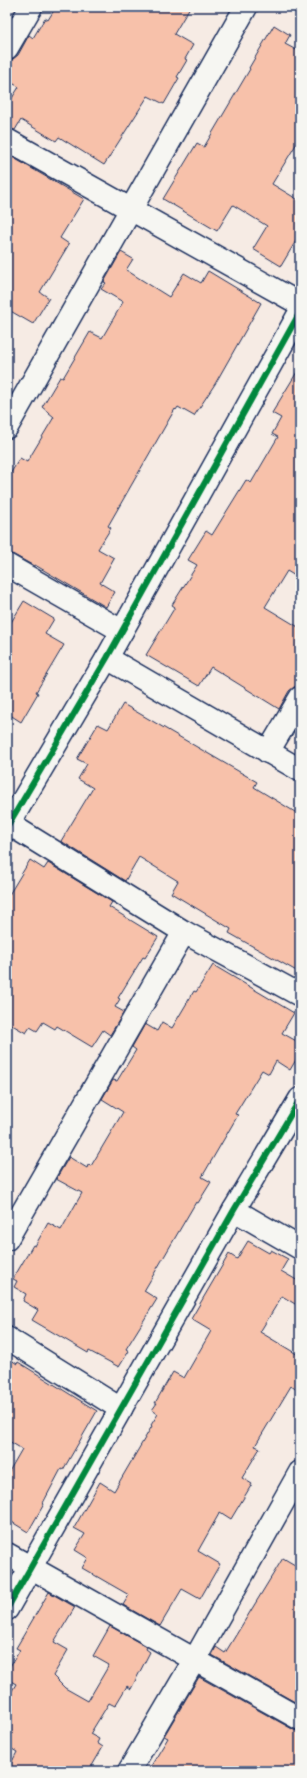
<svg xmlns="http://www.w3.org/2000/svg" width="307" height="1778" font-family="Dekko,sans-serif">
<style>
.building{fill:#f7c1aa;stroke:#1b2f5e}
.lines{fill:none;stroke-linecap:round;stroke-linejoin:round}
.minor-casing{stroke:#1b2f5e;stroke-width:25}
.minor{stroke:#f6f6f2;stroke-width:22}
.cycleway-casing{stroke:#f6f6f2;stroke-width:8}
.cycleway{stroke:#00873e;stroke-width:6}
</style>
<rect width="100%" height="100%" fill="#f6ebe4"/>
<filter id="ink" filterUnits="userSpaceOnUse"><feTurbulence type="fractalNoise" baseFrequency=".025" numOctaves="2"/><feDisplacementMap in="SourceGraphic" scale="8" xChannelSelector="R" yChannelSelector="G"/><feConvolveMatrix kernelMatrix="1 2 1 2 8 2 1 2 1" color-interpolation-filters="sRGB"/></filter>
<g filter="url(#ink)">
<!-- building -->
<g class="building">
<polygon points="56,7 190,7 174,34 193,45 185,59 187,60 177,77 179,78 164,104 148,96 104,165 59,137 56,141 21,120 15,130 7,128 7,106 19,87 7,80 7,60 13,59 18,55 29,35 33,38 45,18 48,20"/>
<polygon points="274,25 290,35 285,44 300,52 300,138 272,184 300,201 300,234 281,266 253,249 267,226 233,205 217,231 163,199 197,143 204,147 250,69 249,68"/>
<polygon points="7,154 84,199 60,238 69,244 40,292 49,298 33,324 7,309"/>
<polygon points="121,252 133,259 126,270 169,297 184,273 201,283 208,271 261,303 215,384 194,416 178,407 176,410 175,409 108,526 111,528 98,549 114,558 100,583 115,592 106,607 35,565 34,566 7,551 7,479 20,458 27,462 54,417 42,407 60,377 63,378 90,332 102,338 123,302 101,289 106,283 104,282"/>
<polygon points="300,367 300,579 287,571 265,607 300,628 300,686 294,687 289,691 279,709 211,667 199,686 146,655 175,607 172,605 197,565 188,560 206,531 212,535 246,480 251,483 278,437 272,434 281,418 272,413"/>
<polygon points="24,601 54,619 45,634 64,645 36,692 38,693 21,722 7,713 7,629"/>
<polygon points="123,704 257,782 254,787 300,815 300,973 229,933 231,929 171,893 178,881 139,857 125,881 61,841 93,788 78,779 87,764 77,759 98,724 108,729"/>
<polygon points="30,860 44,869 48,863 112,902 109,907 158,937 145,958 143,957 118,998 120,999 115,1007 124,1012 110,1035 103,1030 92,1047 57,1026 55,1029 43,1022 37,1031 30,1027 26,1033 7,1022 7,898"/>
<polygon points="213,965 294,1013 282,1033 300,1043 300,1053 290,1070 276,1061 269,1074 262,1070 235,1114 238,1115 202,1177 211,1182 198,1203 196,1202 144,1291 157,1299 126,1349 129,1351 119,1367 89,1351 88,1353 32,1320 38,1310 23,1301 26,1294 14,1287 17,1281 13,1279 33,1245 35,1246 48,1223 61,1230 82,1193 56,1179 69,1157 87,1168 88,1165 91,1166 123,1112 102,1099 113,1080 117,1081 136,1050 132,1047 145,1024 157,1031 162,1022 172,1028 194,991 196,992"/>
<polygon points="248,1241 269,1253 271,1250 288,1259 281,1271 300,1282 300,1307 282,1296 260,1332 300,1356 300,1392 291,1386 255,1446 260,1448 242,1478 252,1484 231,1519 220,1512 198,1551 220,1564 200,1599 182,1589 160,1626 123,1605 129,1595 82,1568 88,1558 75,1550 85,1534 74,1528 100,1482 114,1491 152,1426 151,1425 158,1414 152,1410 157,1403 155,1403 173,1372 184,1378 211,1331 191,1319 229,1254 237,1259"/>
<polygon points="7,1357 17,1364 18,1362 97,1411 63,1470 61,1469 43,1503 44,1504 28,1532 7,1519 7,1475 22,1449 7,1440"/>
<polygon points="283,1558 300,1568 300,1705 212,1655 216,1647 225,1653"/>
<polygon points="49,1592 75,1607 54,1642 68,1650 53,1676 65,1688 88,1701 109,1665 93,1656 110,1626 147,1647 146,1649 150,1652 131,1689 127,1686 115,1706 109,1703 90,1734 99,1739 97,1743 103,1747 89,1771 7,1771 17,1752 7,1746 7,1699 16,1684 7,1679 7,1671 20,1650 16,1648"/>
<polygon points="199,1677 294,1730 300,1731 300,1771 148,1771 168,1738 164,1736"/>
</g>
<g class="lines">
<!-- minor casing -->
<g class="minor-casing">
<g id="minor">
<polyline points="7,48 31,7"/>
<polyline points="7,140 300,304"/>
<polyline points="7,427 246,7"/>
<polyline points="7,565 122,631"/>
<polyline points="107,658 300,770"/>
<polyline points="268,752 300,698"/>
<polyline points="9,824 184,932 300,995"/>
<polyline points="7,827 107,658 300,312"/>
<polyline points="234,1210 300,1248"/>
<polyline points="7,1239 184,932"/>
<polyline points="7,1338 121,1409"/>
<polyline points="7,1554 300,1719"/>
<polyline points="7,1609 234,1210 300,1099"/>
<polyline points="129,1771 195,1659 300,1472"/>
</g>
</g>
<!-- minor -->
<use href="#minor" class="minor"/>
<!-- cycleway casing -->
<g class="cycleway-casing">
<g id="cycleway">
<polyline points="7,827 107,658 300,312"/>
<polyline points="7,1609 234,1210 300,1099"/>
</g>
</g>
<!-- cycleway -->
<use href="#cycleway" class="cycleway"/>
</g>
</g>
<!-- margin -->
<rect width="307" height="1778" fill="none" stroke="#f6f6f2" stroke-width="24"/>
<rect x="12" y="12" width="283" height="1754" fill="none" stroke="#1b2f5e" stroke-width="1.5" filter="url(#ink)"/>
</svg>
